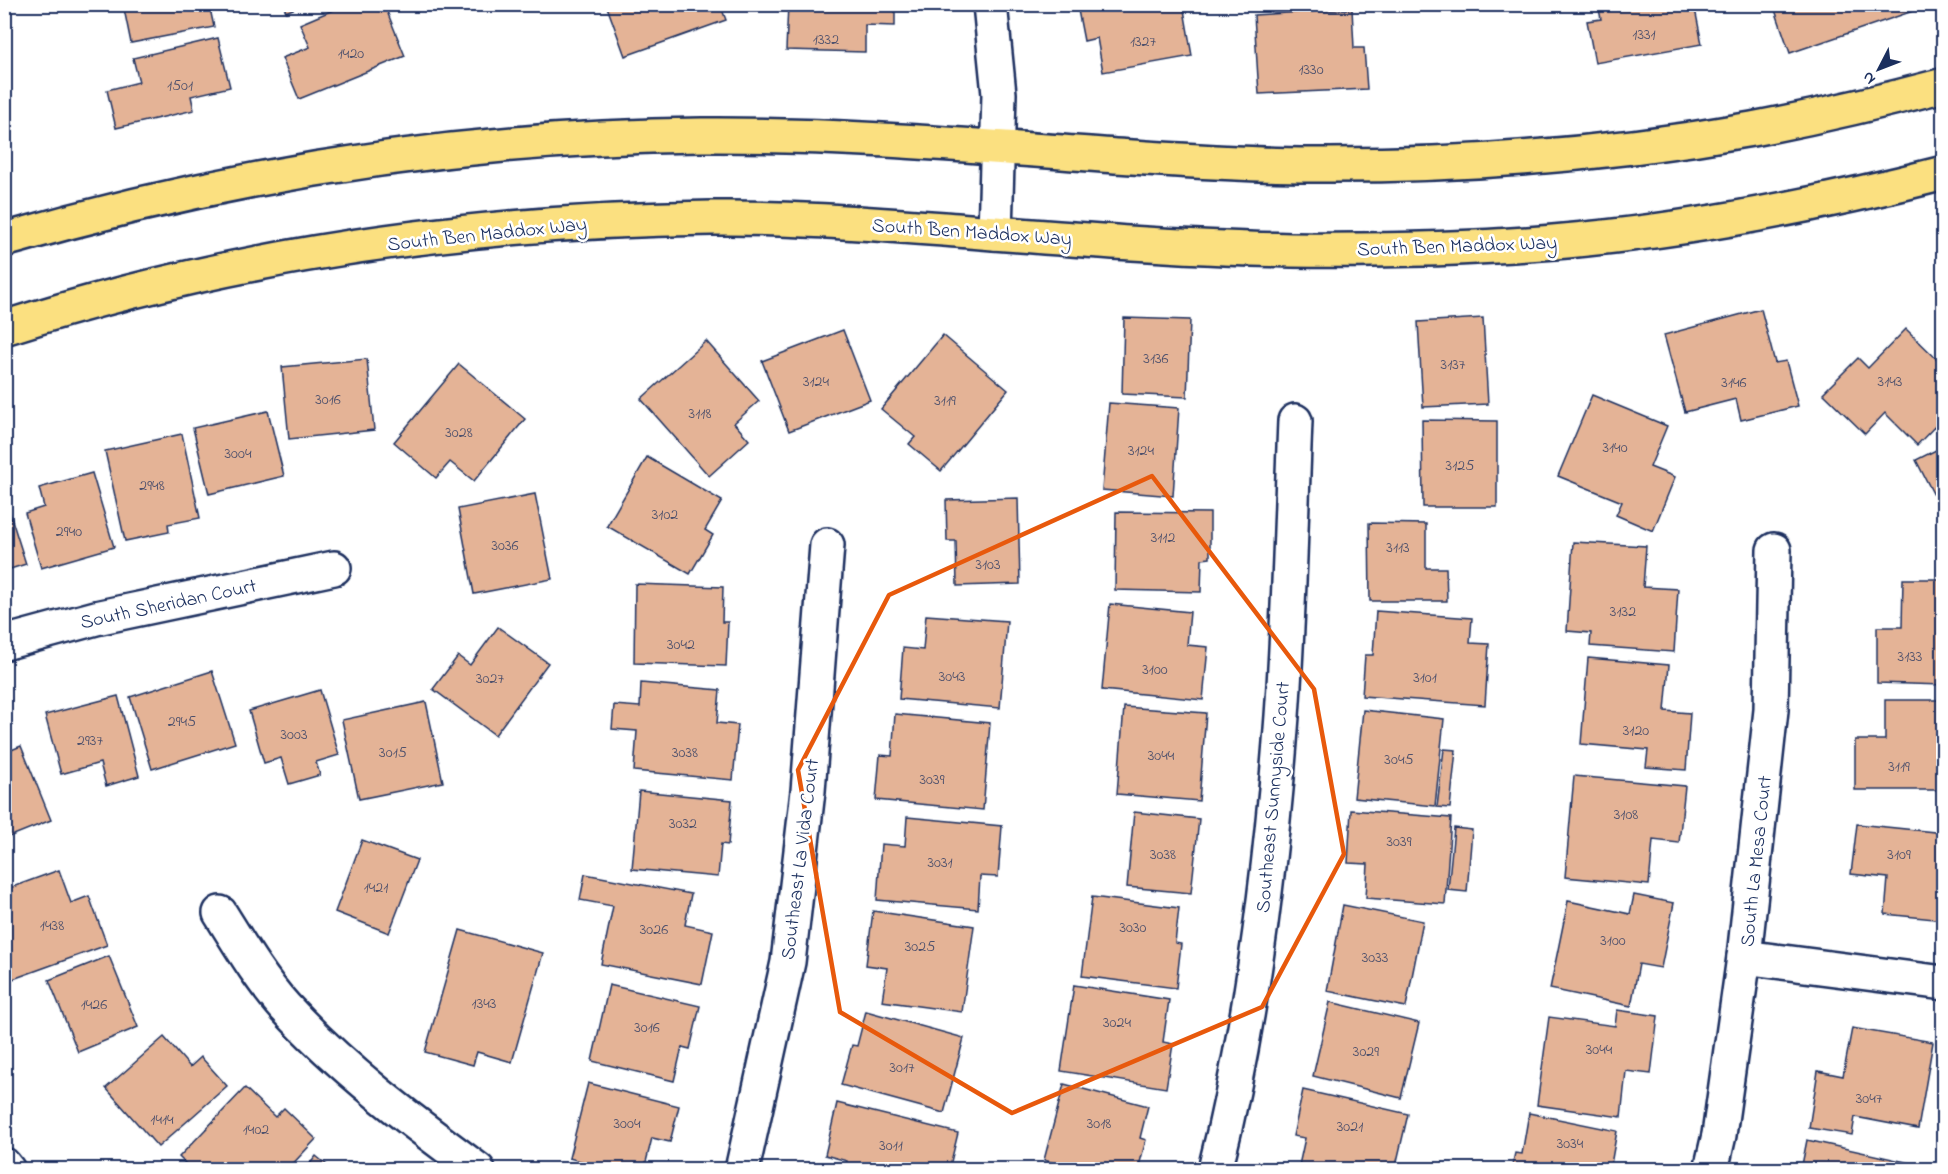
<svg xmlns="http://www.w3.org/2000/svg" width="1948" height="1174" font-family="'Indie Flower',sans-serif">
<style>
.building{fill:#e4b396;stroke:#1b2f5e;stroke-width:1.5}
.lines{fill:none;stroke-linecap:round;stroke-linejoin:round}
.minor-casing{stroke:#1b2f5e;stroke-width:38}
.major-casing{stroke:#1b2f5e;stroke-width:38}
.minor{stroke:#fff;stroke-width:33}
.major{stroke:#fbe080;stroke-width:33}
.marked{fill:none;stroke:#e8590c;stroke-width:4.5;stroke-linejoin:round}
.labels{text-anchor:middle;stroke-width:5;stroke-linejoin:round;paint-order:stroke}
.number-label{font-size:16px;fill:#4d506c}
.street-label{font-size:20px;fill:#1b2f5e;stroke:#fff}
</style>
<rect width="100%" height="100%" fill="#fff"/>
<filter id="ink" filterUnits="userSpaceOnUse"><feTurbulence type="fractalNoise" baseFrequency=".0167" numOctaves="2"/><feDisplacementMap in="SourceGraphic" scale="12" xChannelSelector="R" yChannelSelector="G"/><feConvolveMatrix kernelMatrix="1 2 1 2 8 2 1 2 1" color-interpolation-filters="sRGB"/></filter>
<g filter="url(#ink)">
<!-- building -->
<g class="building">
<polygon points="123,4 209,4 214,27 131,43"/>
<polygon points="283,4 305,4 286,12"/>
<polygon points="347,4 384,4 405,56 299,99 282,58 310,47 300,24"/>
<polygon points="606,4 720,4 726,20 625,56"/>
<polygon points="788,4 895,4 895,26 865,25 865,52 786,50"/>
<polygon points="1183,4 1192,56 1103,72 1097,38 1084,41 1077,5"/>
<polygon points="1598,4 1694,4 1702,44 1595,63 1587,21 1601,19"/>
<polygon points="1773,4 1918,4 1919,9 1790,53"/>
<polygon points="1352,9 1354,48 1364,48 1367,89 1259,94 1254,15"/>
<polygon points="218,38 230,87 191,96 194,110 116,128 107,90 139,82 133,58"/>
<polygon points="1761,309 1775,363 1786,361 1798,406 1741,420 1736,399 1685,412 1664,335"/>
<polygon points="1124,318 1190,320 1187,397 1122,394"/>
<polygon points="1483,318 1488,404 1423,407 1418,322"/>
<polygon points="1906,329 1944,366 1944,417 1917,445 1885,413 1865,434 1823,393 1858,358 1868,368"/>
<polygon points="843,330 870,400 789,431 762,361"/>
<polygon points="943,335 1008,390 941,471 909,444 915,437 881,409"/>
<polygon points="706,341 759,401 734,423 749,440 709,476 641,399"/>
<polygon points="367,359 374,430 289,439 282,367"/>
<polygon points="459,364 525,419 474,481 450,462 436,478 394,442"/>
<polygon points="1592,395 1667,426 1650,467 1675,477 1653,531 1616,515 1622,502 1558,476"/>
<polygon points="1109,403 1179,408 1173,496 1102,490"/>
<polygon points="268,411 284,476 209,494 193,428"/>
<polygon points="1422,420 1497,421 1497,507 1423,507"/>
<polygon points="182,434 200,518 168,524 169,532 125,541 105,451"/>
<polygon points="1944,446 1944,510 1942,511 1916,460"/>
<polygon points="647,457 722,501 705,530 713,535 690,574 607,526"/>
<polygon points="92,473 114,547 41,568 25,513 44,507 39,488"/>
<polygon points="535,494 552,579 474,594 458,509"/>
<polygon points="4,495 26,564 4,571"/>
<polygon points="1018,498 1020,584 957,586 956,541 947,541 946,500"/>
<polygon points="1116,512 1210,513 1210,558 1202,559 1201,592 1115,590"/>
<polygon points="1369,523 1426,524 1426,568 1446,568 1447,601 1370,601"/>
<polygon points="1573,542 1646,546 1643,587 1678,589 1674,652 1590,646 1591,633 1567,631"/>
<polygon points="1903,579 1944,579 1944,685 1877,683 1877,627 1902,627"/>
<polygon points="635,584 723,587 722,622 728,622 726,666 634,663"/>
<polygon points="1110,604 1190,612 1187,645 1208,647 1203,700 1102,690"/>
<polygon points="1376,611 1472,618 1470,643 1489,644 1485,705 1362,696 1365,655 1373,655"/>
<polygon points="926,615 1007,621 1000,708 899,699 903,648 923,650"/>
<polygon points="498,627 548,663 495,735 433,689 458,656 470,665"/>
<polygon points="1588,658 1669,665 1665,711 1690,713 1686,770 1646,767 1648,750 1581,744"/>
<polygon points="212,671 235,743 152,769 130,697"/>
<polygon points="641,683 720,690 717,723 738,725 733,780 634,771 637,731 612,729 614,705 640,707"/>
<polygon points="320,690 339,755 316,762 320,775 289,784 281,758 264,763 249,711"/>
<polygon points="118,696 139,776 106,786 100,763 61,774 45,715"/>
<polygon points="1885,700 1944,700 1944,790 1855,790 1855,740 1885,740"/>
<polygon points="426,702 443,782 359,799 342,720"/>
<polygon points="1124,707 1206,713 1199,801 1117,794"/>
<polygon points="1363,710 1444,719 1435,806 1354,798"/>
<polygon points="895,714 990,723 983,810 876,800 880,755 892,756"/>
<polygon points="21,746 51,820 4,839 4,753"/>
<polygon points="1444,749 1456,750 1450,808 1437,807"/>
<polygon points="1574,776 1685,786 1679,843 1653,840 1649,885 1565,877"/>
<polygon points="639,791 732,800 728,845 721,844 718,877 632,869"/>
<polygon points="1351,810 1451,818 1445,904 1366,898 1368,864 1348,863"/>
<polygon points="1134,812 1199,819 1191,893 1127,887"/>
<polygon points="907,817 1002,826 998,877 980,876 978,909 877,900 881,844 905,846"/>
<polygon points="1857,824 1944,833 1944,920 1885,914 1888,878 1851,874"/>
<polygon points="1454,828 1472,830 1467,892 1448,890"/>
<polygon points="362,840 417,860 389,933 335,912"/>
<polygon points="59,870 71,903 89,896 107,945 13,979 4,957 4,890"/>
<polygon points="585,874 691,894 685,925 713,931 702,984 601,964 613,906 580,900"/>
<polygon points="1634,895 1674,903 1661,968 1639,964 1631,1006 1550,989 1568,901 1630,914"/>
<polygon points="1092,897 1179,908 1175,943 1181,944 1176,988 1082,976"/>
<polygon points="1343,905 1423,921 1406,1007 1327,991"/>
<polygon points="873,911 974,926 962,1012 882,1001 887,968 866,965"/>
<polygon points="460,930 543,953 512,1062 477,1052 473,1065 425,1052"/>
<polygon points="109,956 138,1027 78,1052 49,980"/>
<polygon points="609,985 700,1006 690,1049 682,1047 674,1081 592,1061"/>
<polygon points="1074,985 1169,1000 1163,1042 1173,1044 1166,1088 1061,1071"/>
<polygon points="1330,1002 1419,1023 1401,1098 1313,1076"/>
<polygon points="1617,1010 1658,1016 1651,1074 1626,1071 1621,1117 1537,1105 1549,1017 1615,1026"/>
<polygon points="866,1011 964,1038 944,1113 841,1085 852,1045 857,1046"/>
<polygon points="1852,1028 1933,1042 1918,1129 1855,1117 1852,1135 1809,1128 1818,1071 1843,1076"/>
<polygon points="164,1037 190,1067 201,1057 227,1086 158,1147 106,1088"/>
<polygon points="588,1083 679,1106 670,1142 652,1138 644,1170 614,1170 569,1158"/>
<polygon points="1064,1084 1148,1106 1140,1138 1146,1140 1138,1170 1078,1170 1044,1160"/>
<polygon points="245,1088 275,1117 284,1108 316,1139 287,1170 192,1170 179,1157"/>
<polygon points="1303,1090 1408,1114 1395,1170 1298,1170 1305,1138 1293,1136"/>
<polygon points="837,1103 958,1133 949,1170 845,1170 847,1161 825,1155"/>
<polygon points="1529,1113 1617,1131 1610,1170 1511,1170 1515,1153 1522,1154"/>
<polygon points="1807,1140 1915,1164 1913,1170 1801,1170"/>
<polygon points="316,1156 333,1170 305,1170"/>
</g>
<g class="lines">
<!-- minor casing -->
<g class="minor-casing">
<g id="minor">
<polyline points="990,4 999,94 995,233"/>
<polyline points="4,643 96,618 334,568"/>
<path d="M220 913C240 945 260 979 285 1007 342 1069 410 1120 478 1170"/>
<polyline points="1744,957 1944,983"/>
<polyline points="4,1165 8,1170"/>
<polyline points="742,1170 788,962 808,791 827,545"/>
<path d="M1215 1170C1252 1023 1271 867 1282 716 1289 618 1291 519 1295 421"/>
<polyline points="1711,1170 1719,1135 1744,957 1771,710 1774,550"/>
</g>
</g>
<!-- major casing -->
<g class="major-casing">
<g id="major">
<path d="M4 240C231 174 466 137 702 135 840 134 978 146 1115 156 1180 160 1246 165 1311 165 1458 166 1607 155 1752 129 1816 117 1880 102 1944 85"/>
<path d="M4 328C232 255 473 221 712 218 793 217 876 224 957 230 1068 239 1180 248 1291 250 1389 251 1489 249 1586 239 1707 227 1826 203 1944 173"/>
</g>
</g>
<!-- minor -->
<use href="#minor" class="minor"/>
<!-- major -->
<use href="#major" class="major"/>
</g>
</g>
<!-- marked area -->
<path class="marked" d="M1152 476 1314 689 1344 854 1262 1007 1012 1113 840 1012 798 770 889 595Z"/>
<g class="labels">
<!-- number labels -->
<g class="number-label">
<text x="1644" y="39">1331</text>
<text x="826" y="44">1332</text>
<text x="1143" y="46">1327</text>
<text x="351" y="58">1420</text>
<text x="1311" y="74">1330</text>
<text x="180" y="90">1501</text>
<text x="1156" y="363">3136</text>
<text x="1453" y="369">3137</text>
<text x="816" y="386">3124</text>
<text x="1890" y="386">3143</text>
<text x="1734" y="387">3146</text>
<text x="328" y="404">3016</text>
<text x="945" y="405">3119</text>
<text x="700" y="418">3118</text>
<text x="459" y="437">3028</text>
<text x="1615" y="452">3140</text>
<text x="1141" y="455">3124</text>
<text x="238" y="458">3004</text>
<text x="1460" y="470">3125</text>
<text x="152" y="490">2948</text>
<text x="665" y="519">3102</text>
<text x="69" y="536">2940</text>
<text x="1163" y="542">3112</text>
<text x="505" y="550">3036</text>
<text x="1398" y="552">3113</text>
<text x="988" y="569">3103</text>
<text x="1623" y="616">3132</text>
<text x="681" y="649">3042</text>
<text x="1910" y="661">3133</text>
<text x="1155" y="674">3100</text>
<text x="952" y="681">3043</text>
<text x="1425" y="682">3101</text>
<text x="490" y="683">3027</text>
<text x="182" y="726">2945</text>
<text x="1636" y="735">3120</text>
<text x="294" y="739">3003</text>
<text x="90" y="745">2937</text>
<text x="393" y="757">3015</text>
<text x="685" y="757">3038</text>
<text x="1161" y="760">3044</text>
<text x="1399" y="764">3045</text>
<text x="1899" y="771">3119</text>
<text x="932" y="784">3039</text>
<text x="1626" y="819">3108</text>
<text x="683" y="828">3032</text>
<text x="1399" y="846">3039</text>
<text x="1163" y="859">3038</text>
<text x="1899" y="859">3109</text>
<text x="940" y="867">3031</text>
<text x="376" y="892">1421</text>
<text x="52" y="930">1438</text>
<text x="1133" y="932">3030</text>
<text x="654" y="934">3026</text>
<text x="1613" y="945">3100</text>
<text x="920" y="951">3025</text>
<text x="1375" y="962">3033</text>
<text x="484" y="1008">1343</text>
<text x="94" y="1009">1426</text>
<text x="1117" y="1027">3024</text>
<text x="647" y="1032">3016</text>
<text x="1599" y="1054">3044</text>
<text x="1366" y="1056">3029</text>
<text x="902" y="1072">3017</text>
<text x="1869" y="1103">3047</text>
<text x="162" y="1124">1414</text>
<text x="627" y="1128">3004</text>
<text x="1099" y="1128">3018</text>
<text x="1350" y="1131">3021</text>
<text x="256" y="1134">1402</text>
<text x="1570" y="1148">3034</text>
<text x="891" y="1150">3011</text>
</g>
<!-- street labels -->
<g class="street-label">
<text transform="translate(972 231) rotate(4)" y="7">South Ben Maddox Way</text>
<text transform="translate(487 233) rotate(-6)" y="7">South Ben Maddox Way</text>
<text transform="translate(1457 245) rotate(-2)" y="7">South Ben Maddox Way</text>
<text transform="translate(168 603) rotate(-12)" y="7">South Sheridan Court</text>
<text transform="translate(1272 797) rotate(-85)" y="7">Southeast Sunnyside Court</text>
<text transform="translate(799 859) rotate(-83)" y="7">Southeast La Vida Court</text>
<text transform="translate(1755 861) rotate(-84)" y="7">South La Mesa Court</text>
</g>
</g>
<!-- margin -->
<rect width="1948" height="1174" fill="none" stroke="#fff" stroke-width="24"/>
<rect x="12" y="12" width="1924" height="1150" fill="none" stroke="#1b2f5e" stroke-width="2" filter="url(#ink)"/>
<!-- north arrow -->
<g transform="translate(1879 69) rotate(228)" stroke="#ffffff" stroke-width="4.5" paint-order="stroke">
<path d="M0-4.5L10 22L0 15L-10 22Z" fill="#1b2f5e"/>
<text y="-9" font-size="16" font-weight="bold" text-anchor="middle" fill="#1b2f5e">N</text>
</g>
</svg>
